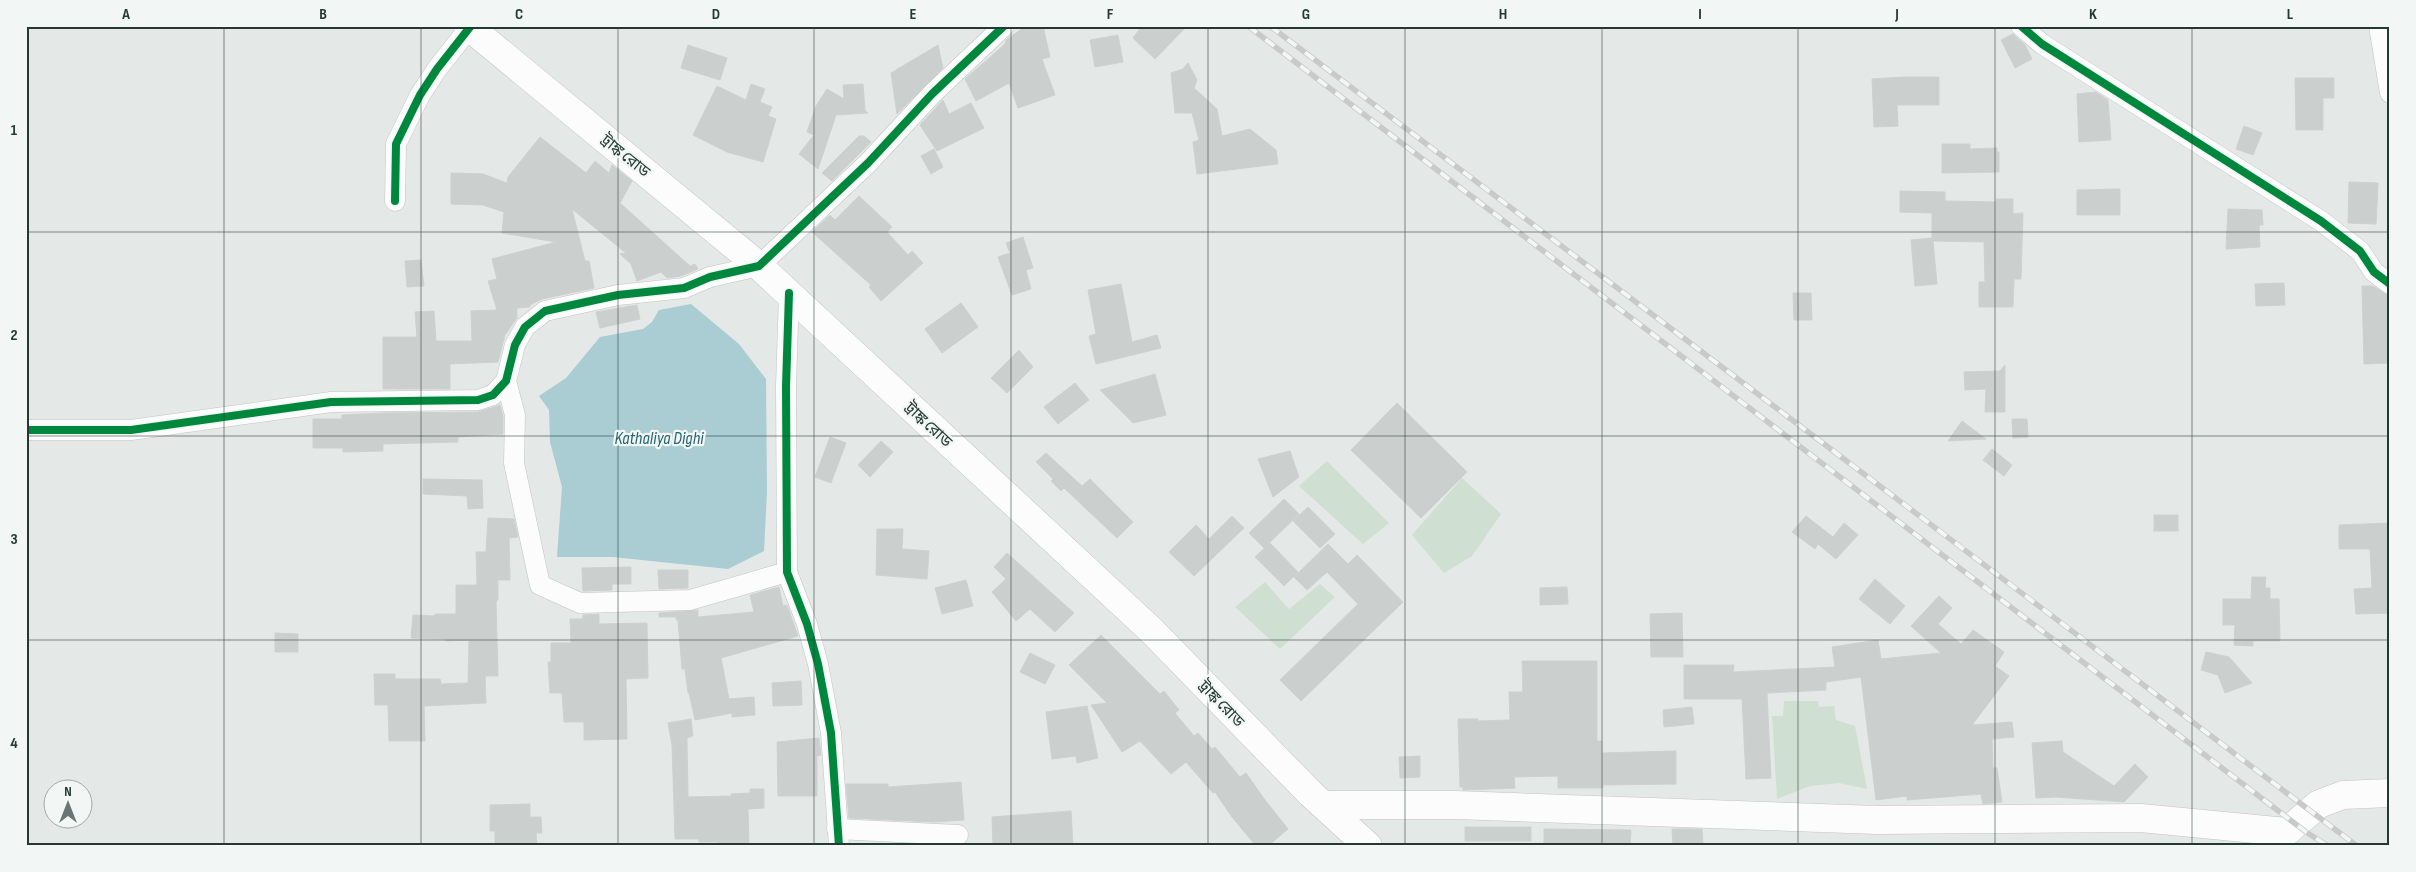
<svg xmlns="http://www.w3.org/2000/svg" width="2416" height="872" font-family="'Sofia Sans Condensed','Noto Sans Bengali',sans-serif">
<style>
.green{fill:#cfe0d3}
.water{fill:#a9cdd2}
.building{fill:#cbd0ce;stroke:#cdd1cf}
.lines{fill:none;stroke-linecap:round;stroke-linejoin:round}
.minor-casing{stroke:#c1c5c3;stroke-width:21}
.secondary-casing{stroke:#c0c6c3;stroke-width:29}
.minor{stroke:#fbfcfb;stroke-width:20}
.secondary{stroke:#fbfcfb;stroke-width:28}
.rail-casing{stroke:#c7cac9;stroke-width:5.5}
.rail{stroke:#f2f7f5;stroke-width:4;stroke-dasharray:11;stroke-linecap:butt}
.cycleway-casing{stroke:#f2f7f5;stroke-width:11}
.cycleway{stroke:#00873e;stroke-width:8}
.grid{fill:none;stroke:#243933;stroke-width:1;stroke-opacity:0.55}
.labels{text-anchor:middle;stroke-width:4.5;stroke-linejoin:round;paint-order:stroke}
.street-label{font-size:16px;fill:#243933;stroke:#f2f7f5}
.water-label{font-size:18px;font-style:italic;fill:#25646e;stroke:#f2f7f5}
.neatline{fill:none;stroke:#243933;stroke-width:2}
.grid-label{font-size:16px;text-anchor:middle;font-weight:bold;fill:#243933}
</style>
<rect width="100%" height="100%" fill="#e4e8e6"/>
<!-- green -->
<g class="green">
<polygon points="1327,461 1389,523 1363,544 1299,486"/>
<polygon points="1462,478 1501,514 1472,556 1444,573 1412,535"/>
<polygon points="1265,582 1289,609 1320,584 1335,597 1280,649 1235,607"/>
<polygon points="1784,701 1818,701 1819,707 1834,706 1836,720 1855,726 1867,789 1839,783 1810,786 1777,799 1772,716 1783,716"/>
</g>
<!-- water -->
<polygon class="water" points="691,304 739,344 766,379 767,492 764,551 728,569 613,557 557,557 562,487 550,442 549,410 539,396 566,378 600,337 643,329 652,322 659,310"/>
<!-- building -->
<g class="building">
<polygon points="1026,26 1043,26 1050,57 1042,59 1055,95 1018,108 1009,83 976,101 965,79 1005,44 1006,40"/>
<polygon points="1142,26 1187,26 1155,59 1133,38"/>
<polygon points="2013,34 2025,45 2032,59 2015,68 2001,40"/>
<polygon points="1118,35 1123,62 1095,67 1090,40"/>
<polygon points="688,45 727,58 720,80 681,68"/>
<polygon points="938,45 943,68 897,114 891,73"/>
<polygon points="1188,63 1197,80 1194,88 1217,109 1222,136 1250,129 1276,150 1278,164 1197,174 1193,142 1199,140 1192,113 1175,113 1171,73 1183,69"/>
<polygon points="1905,77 1939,77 1939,105 1897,105 1898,126 1874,127 1872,79"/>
<polygon points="2295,78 2334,78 2334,98 2323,98 2323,130 2296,130"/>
<polygon points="751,84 765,89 760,102 772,107 768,116 776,119 763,162 727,152 693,135 717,86 746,100"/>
<polygon points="863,84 865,111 868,113 836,115 818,169 799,154 814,135 807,132 816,106 827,89 844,99 843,85"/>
<polygon points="2096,92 2108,100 2111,140 2079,142 2077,94"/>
<polygon points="943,100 949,114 971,103 984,128 937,151 920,125"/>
<polygon points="2244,126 2262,133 2253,155 2236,149"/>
<polygon points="859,136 864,136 871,142 832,181 822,173"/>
<polygon points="540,137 586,173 595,161 609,173 612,165 632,181 620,203 690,266 695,264 698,269 681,276 667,278 661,272 637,281 631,264 620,254 626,253 572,209 585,261 589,261 594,288 542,299 530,305 530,307 517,308 517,318 505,335 498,362 450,364 450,389 383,389 383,337 417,337 415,312 434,311 436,341 472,341 471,311 497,310 488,281 497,279 492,259 556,242 502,233 504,212 483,205 451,204 451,173 483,174 507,183 508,177"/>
<polygon points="1942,144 1970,144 1970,149 1997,148 1997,152 1999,152 1999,172 1942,173"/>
<polygon points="934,149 943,167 931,174 921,156"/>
<polygon points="2349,182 2378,183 2376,224 2348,223"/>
<polygon points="2120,189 2120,215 2077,215 2077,190"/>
<polygon points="1900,191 1945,192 1945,201 1996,202 1996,199 2013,199 2013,214 2023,213 2021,279 2014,279 2013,307 1979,307 1979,282 1985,282 1984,242 1933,241 1937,284 1915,286 1911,240 1932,238 1932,213 1900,212"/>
<polygon points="859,196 892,227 887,232 908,255 912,251 923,263 881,301 869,287 871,285 812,232 830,215 835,220"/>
<polygon points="2228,209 2262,210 2263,225 2259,225 2260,247 2226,249"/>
<polygon points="1023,237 1033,268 1026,270 1031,289 1012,295 998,257 1010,253 1006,243"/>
<polygon points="421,260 424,286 407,287 405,261"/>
<polygon points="2284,283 2285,305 2256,306 2255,284"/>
<polygon points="1121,284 1132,342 1157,335 1161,348 1096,364 1089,336 1096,334 1088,290"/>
<polygon points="2362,286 2373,286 2387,295 2389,363 2364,364"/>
<polygon points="1793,293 1811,293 1812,320 1794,320"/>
<polygon points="961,303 978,327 942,353 925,329"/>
<polygon points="637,305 640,319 600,328 596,312"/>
<polygon points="1019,350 1033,367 1007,393 991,378"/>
<polygon points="2005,365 2005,412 1985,412 1986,389 1965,390 1964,372 2000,371"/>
<polygon points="1155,374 1166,415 1133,423 1100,390"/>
<polygon points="1075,383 1089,400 1058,424 1044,407"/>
<polygon points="1397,403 1467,472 1421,518 1351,450"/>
<polygon points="500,405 503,416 503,434 458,437 458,442 383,444 383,451 343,452 343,448 313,448 313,419 342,419 342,415 383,413 478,412"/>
<polygon points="2012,419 2027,419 2028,437 2013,438"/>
<polygon points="1962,421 1986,439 1948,441"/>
<polygon points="830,437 846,443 831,483 815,477"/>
<polygon points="881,441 893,452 870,477 858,465"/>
<polygon points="1992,449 2012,465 2004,476 1983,460"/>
<polygon points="1290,451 1299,477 1273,497 1258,459"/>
<polygon points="1046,453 1082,486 1090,479 1133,522 1117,538 1064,488 1061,491 1051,481 1053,479 1036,462"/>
<polygon points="423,479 482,480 483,508 468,509 467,496 423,494"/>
<polygon points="1284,499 1299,514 1264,548 1249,533"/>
<polygon points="1308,507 1335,534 1320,548 1293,521"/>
<rect x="2154" y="515" width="24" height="16"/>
<polygon points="1232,516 1244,528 1194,576 1169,552 1196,525 1209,539"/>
<polygon points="1806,516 1833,537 1844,523 1858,535 1836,559 1818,544 1815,549 1792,532"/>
<polygon points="488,518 514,519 518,537 509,538 510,580 498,580 498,599 496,602 498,676 485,676 486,703 424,706 425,741 389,741 388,705 375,705 374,674 395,674 395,679 440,679 441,684 468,683 469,640 446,641 446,639 411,638 413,615 435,616 435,614 456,614 456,585 477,585 476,552 486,552"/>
<polygon points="2390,523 2390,613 2356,614 2354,589 2372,588 2370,549 2339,549 2339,525"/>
<polygon points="877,529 903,529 902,549 929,551 927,579 876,575"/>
<polygon points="1270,543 1298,572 1284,586 1255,557"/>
<polygon points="1328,544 1348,564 1357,555 1403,602 1301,701 1280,680 1358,604 1327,572 1307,590 1294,577"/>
<polygon points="1007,553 1074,613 1055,632 1030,609 1016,621 992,592 1006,579 994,567"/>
<polygon points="631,567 631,584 612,584 612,590 583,591 582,568"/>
<polygon points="658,570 688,570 688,588 659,589"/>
<polygon points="2252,577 2266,577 2265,588 2270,588 2270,599 2279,599 2280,641 2253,641 2253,646 2234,645 2235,625 2223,625 2223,599 2251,599"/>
<polygon points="1875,579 1905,606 1890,624 1859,599"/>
<polygon points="966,580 973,606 942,614 935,588"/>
<polygon points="779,587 783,606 787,605 798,636 721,658 729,699 754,697 755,715 732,717 732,713 695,720 689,693 688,693 685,669 682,669 678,620 676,620 676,617 659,617 659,613 698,610 698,617 754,612 750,595"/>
<polygon points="1567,587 1568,604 1540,605 1540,588"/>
<polygon points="1939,596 1952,608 1938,624 1961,644 1973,630 2004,652 1995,666 2009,676 1972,725 2012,722 2014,737 1992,739 1993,768 1997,768 2002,802 1983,804 1981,794 1907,800 1907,796 1876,800 1861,677 1826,682 1826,690 1767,693 1771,778 1746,779 1742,699 1684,699 1684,665 1734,665 1733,672 1835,667 1832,647 1878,640 1881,659 1941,653 1911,626"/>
<polygon points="1682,613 1683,657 1651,657 1650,614"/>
<polygon points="599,614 599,624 647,623 648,678 626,679 627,739 584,740 584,722 564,722 562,693 550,693 548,662 551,662 551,643 571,643 570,619 583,619 583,615"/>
<polygon points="275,633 298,634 298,652 275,652"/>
<polygon points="1101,635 1160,694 1164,691 1179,710 1175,713 1194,736 1198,733 1212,749 1215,747 1240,777 1246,773 1265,800 1288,829 1268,846 1256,846 1232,817 1215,792 1213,793 1186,762 1171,774 1140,741 1122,752 1091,705 1107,703 1069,665"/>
<polygon points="2206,652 2229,657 2252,683 2225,693 2218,675 2201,670"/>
<polygon points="1030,653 1055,665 1045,684 1020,672"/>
<polygon points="1522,661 1597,661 1597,741 1602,741 1602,753 1676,751 1676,784 1603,785 1603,788 1558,788 1558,776 1514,777 1515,788 1463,790 1463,787 1460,787 1458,719 1478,719 1478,721 1510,720 1509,692 1523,692"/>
<polygon points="801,681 802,705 773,706 772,683"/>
<polygon points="1087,706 1098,758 1077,763 1076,756 1052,759 1046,712"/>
<polygon points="1692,707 1694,724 1664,727 1663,710"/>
<polygon points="691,719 693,736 687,738 688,797 732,796 731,794 750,793 750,789 764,789 764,808 748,809 749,844 718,845 718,842 699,842 699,839 675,839 672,745 668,723"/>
<polygon points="819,738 821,755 817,756 817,796 778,796 777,742"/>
<polygon points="2062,741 2063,752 2114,786 2135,764 2148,777 2124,802 2056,797 2036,798 2032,743"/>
<polygon points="1420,756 1420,777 1400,778 1399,757"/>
<polygon points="961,782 964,820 933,822 849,818 846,784 888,784 888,787"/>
<polygon points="530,804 530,817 541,817 542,833 536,833 537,846 495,846 495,831 490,831 490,805"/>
<polygon points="1071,811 1073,846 993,846 992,817"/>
<rect x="1465" y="827" width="66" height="14"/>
<polygon points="1544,829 1631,830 1630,846 1544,846"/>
<polygon points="1672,829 1702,829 1703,846 1673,846"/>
</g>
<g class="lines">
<!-- minor casing -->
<g class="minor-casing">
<g id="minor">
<polyline points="2021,26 2042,44 2321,221 2360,251 2374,272 2390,284"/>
<polyline points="2379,26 2390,93"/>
<polyline points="395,201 396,144 420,95 437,69 470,27"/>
<polyline points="789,293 786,386 787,572 807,624 818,664 831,733 839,846"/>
<polyline points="506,381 515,415 514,463 540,585 580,603 690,600 787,572"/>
<polyline points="26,430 131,430 331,402 478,400 493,395 506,381 515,345 525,327 545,311 618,295 684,288 710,277 759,266 868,163 932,94 1004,26"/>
<polyline points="837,829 958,835"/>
</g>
</g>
<!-- secondary casing -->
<g class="secondary-casing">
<g id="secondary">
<polyline points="468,26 759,266 1152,631 1311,794 1368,846"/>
<polyline points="1325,805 1455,805 1877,820 2141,818 2286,832 2319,804 2343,795 2390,793"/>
</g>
</g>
<!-- minor -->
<use href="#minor" class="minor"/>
<!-- secondary -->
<use href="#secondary" class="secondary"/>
<!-- rail casing -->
<g class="rail-casing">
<g id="rail">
<polyline points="1248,26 2306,832 2328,846"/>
<polyline points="1270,26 2357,846"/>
</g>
</g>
<!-- rail -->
<use href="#rail" class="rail"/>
<!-- cycleway casing -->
<g class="cycleway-casing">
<g id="cycleway">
<polyline points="2021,26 2042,44 2321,221 2360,251 2374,272 2390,284"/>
<polyline points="395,201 396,144 420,95 437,69 470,27"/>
<polyline points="789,293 786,386 787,572 807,624 818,664 831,733 839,846"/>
<polyline points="26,430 131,430 331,402 478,400 493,395 506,381 515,345 525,327 545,311 618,295 684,288 710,277 759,266 868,163 932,94 1004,26"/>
</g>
</g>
<!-- cycleway -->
<use href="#cycleway" class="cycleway"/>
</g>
<!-- grid -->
<path class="grid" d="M224 26V846M421 26V846M618 26V846M814 26V846M1011 26V846M1208 26V846M1405 26V846M1602 26V846M1798 26V846M1995 26V846M2192 26V846M26 232H2390M26 436H2390M26 640H2390"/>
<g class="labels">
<!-- street labels -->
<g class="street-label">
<text transform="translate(626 155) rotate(39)" y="6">ট্রাঙ্ক রোড</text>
<text transform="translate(929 424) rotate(43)" y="6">ট্রাঙ্ক রোড</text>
<text transform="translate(1222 703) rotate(46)" y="6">ট্রাঙ্ক রোড</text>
</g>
<!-- water labels -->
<g class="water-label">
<text x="659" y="444">Kathaliya Dighi</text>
</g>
</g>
<!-- border -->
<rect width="2416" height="872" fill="none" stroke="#f2f7f5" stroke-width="55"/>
<!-- north arrow -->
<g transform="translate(68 804)"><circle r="24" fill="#f2f7f5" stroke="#a0aba7"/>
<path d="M0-4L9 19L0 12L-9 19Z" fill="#677672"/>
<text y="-8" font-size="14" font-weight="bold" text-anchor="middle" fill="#243933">N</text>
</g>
<rect x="28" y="28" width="2360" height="816" class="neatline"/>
<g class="grid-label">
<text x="126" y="19">A</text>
<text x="323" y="19">B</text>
<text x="519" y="19">C</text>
<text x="716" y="19">D</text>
<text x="913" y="19">E</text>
<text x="1110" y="19">F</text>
<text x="1306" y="19">G</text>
<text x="1503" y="19">H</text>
<text x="1700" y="19">I</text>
<text x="1897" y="19">J</text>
<text x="2093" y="19">K</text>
<text x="2290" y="19">L</text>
<text x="14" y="135">1</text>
<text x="14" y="340">2</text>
<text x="14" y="544">3</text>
<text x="14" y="748">4</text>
</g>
</svg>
